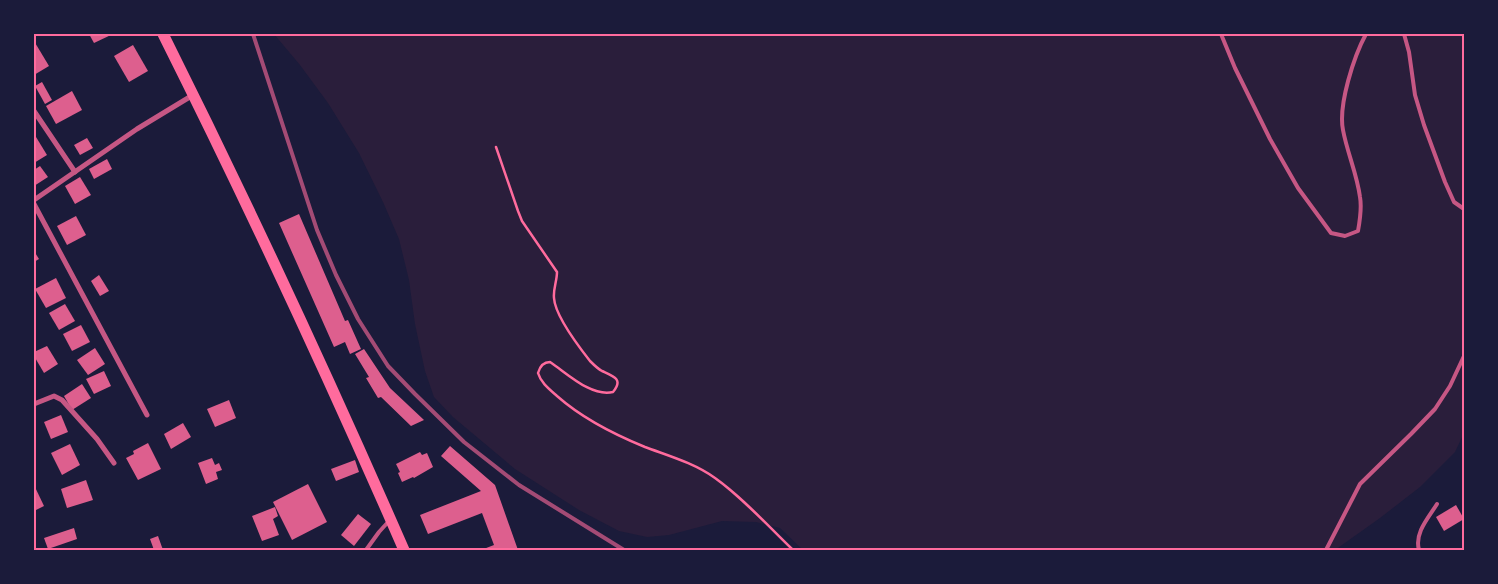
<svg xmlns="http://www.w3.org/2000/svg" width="1498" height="584" font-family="Lato,sans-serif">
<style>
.green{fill:#2a1e3b}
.building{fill:#dd5f8e}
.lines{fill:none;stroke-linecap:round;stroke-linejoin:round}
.path{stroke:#ff6b9d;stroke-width:2.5}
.service{stroke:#c65784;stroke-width:4}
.minor{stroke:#c65784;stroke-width:5}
.primary{stroke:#ff6b9d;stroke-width:11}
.rail{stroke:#a44b75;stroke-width:4}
.neatline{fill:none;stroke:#ff6b9d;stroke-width:2}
</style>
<rect width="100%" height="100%" fill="#1b1b3a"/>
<!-- green -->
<polygon class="green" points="274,34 1464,34 1464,433 1455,452 1420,487 1380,518 1335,550 803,550 780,528 756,522 722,521 669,535 647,537 619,531 579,510 515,469 453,417 434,397 425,371 415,324 409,280 399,239 383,202 359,153 328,103 300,65"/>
<!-- building -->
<g class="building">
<polygon points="89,34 113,34 94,43"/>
<polygon points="34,41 49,66 34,75"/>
<polygon points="133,45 148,71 129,82 114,56"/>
<polygon points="42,82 52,100 45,104 35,86"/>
<polygon points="72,91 82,110 56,124 46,106"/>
<polygon points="36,137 47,155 34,163 34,138"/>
<polygon points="87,138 93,148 80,155 74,145"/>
<polygon points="107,159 112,169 94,179 89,169"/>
<polygon points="40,166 48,177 34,186 34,170"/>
<polygon points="80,177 91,195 75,204 65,186"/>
<polygon points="299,214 345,321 348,320 361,349 350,354 345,342 334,347 279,223"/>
<polygon points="76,216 86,235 67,245 57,226"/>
<polygon points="34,251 39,259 34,262"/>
<polygon points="99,275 109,291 100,296 91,281"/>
<polygon points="56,278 66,298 46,308 35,289"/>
<polygon points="65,304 75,321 59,330 49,313"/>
<polygon points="81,325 90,342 72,351 63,334"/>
<polygon points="47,346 58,364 44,373 34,356 34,352"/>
<polygon points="95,348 105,364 88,375 77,360"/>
<polygon points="364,349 390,388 424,420 411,426 381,397 378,398 366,378 369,377 355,354"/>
<polygon points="104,371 111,386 94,394 86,379"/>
<polygon points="82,384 91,398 72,410 64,396"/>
<polygon points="229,400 236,418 215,427 207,409"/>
<polygon points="61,415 68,432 51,439 44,422"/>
<polygon points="183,423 191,437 171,449 164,434"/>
<polygon points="148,443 161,469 138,480 126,458 134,454 133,451"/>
<polygon points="70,444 80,465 62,475 51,453"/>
<polygon points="450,446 495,485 518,550 481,550 494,545 482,513 428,534 420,515 481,491 441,456"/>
<polygon points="420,452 422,455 427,453 433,467 414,478 413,477 402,482 398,473 400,472 396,464"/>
<polygon points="212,458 215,465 219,463 222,470 216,472 218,479 206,484 198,463"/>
<polygon points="355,460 359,472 336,481 331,469"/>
<polygon points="86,480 93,500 67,508 61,489"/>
<polygon points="308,484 327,522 292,540 273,502"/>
<polygon points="34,485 44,506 34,511"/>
<polygon points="1456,505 1464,519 1444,531 1436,517"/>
<polygon points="275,507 278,516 273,519 279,535 262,541 252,516"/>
<polygon points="358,514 371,524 354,546 341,535"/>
<polygon points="74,528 77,539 48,549 44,538"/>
<polygon points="158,536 163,550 154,550 150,539"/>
</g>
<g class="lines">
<!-- path -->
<path class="path" d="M496 147 518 211 522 221 557 272C557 281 553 289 554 298 555 316 579 347 590 361 594 365 598 369 602 371 613 376 624 379 613 392 591 397 568 374 550 362 544 362 540 366 538 373 541 383 549 389 557 396 583 419 613 434 645 447 669 456 694 463 715 478 743 498 768 526 793 550"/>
<!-- service -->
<g class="service">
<path d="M1221 34 1235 68 1270 139 1298 188 1331 233 1345 236 1358 231C1360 220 1362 208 1360 197 1357 174 1347 152 1343 130 1338 105 1354 56 1366 34"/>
<polyline points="1404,34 1409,52 1415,95 1424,125 1445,182 1454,202 1464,209"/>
<polyline points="366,550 379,532 389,521"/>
<polyline points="1326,550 1360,484 1411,434 1435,409 1450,386 1464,356"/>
<path d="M1419 550C1414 533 1429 517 1437 504"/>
</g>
<!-- minor -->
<g class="minor">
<polyline points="34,111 75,172"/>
<polyline points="34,200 137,129 193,95"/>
<polyline points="34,204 147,415"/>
<polyline points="34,404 54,396 62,400 97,439 114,463"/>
</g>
<!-- primary -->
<path class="primary" d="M163 34C248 204 328 376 404 550"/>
<!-- rail -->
<polyline class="rail" points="253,34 317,230 336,275 358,319 388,366 415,394 464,442 519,485 624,550"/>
</g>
<!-- border -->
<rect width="1498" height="584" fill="none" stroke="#1b1b3a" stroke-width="70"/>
<rect x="35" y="35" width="1428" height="514" class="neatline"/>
</svg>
